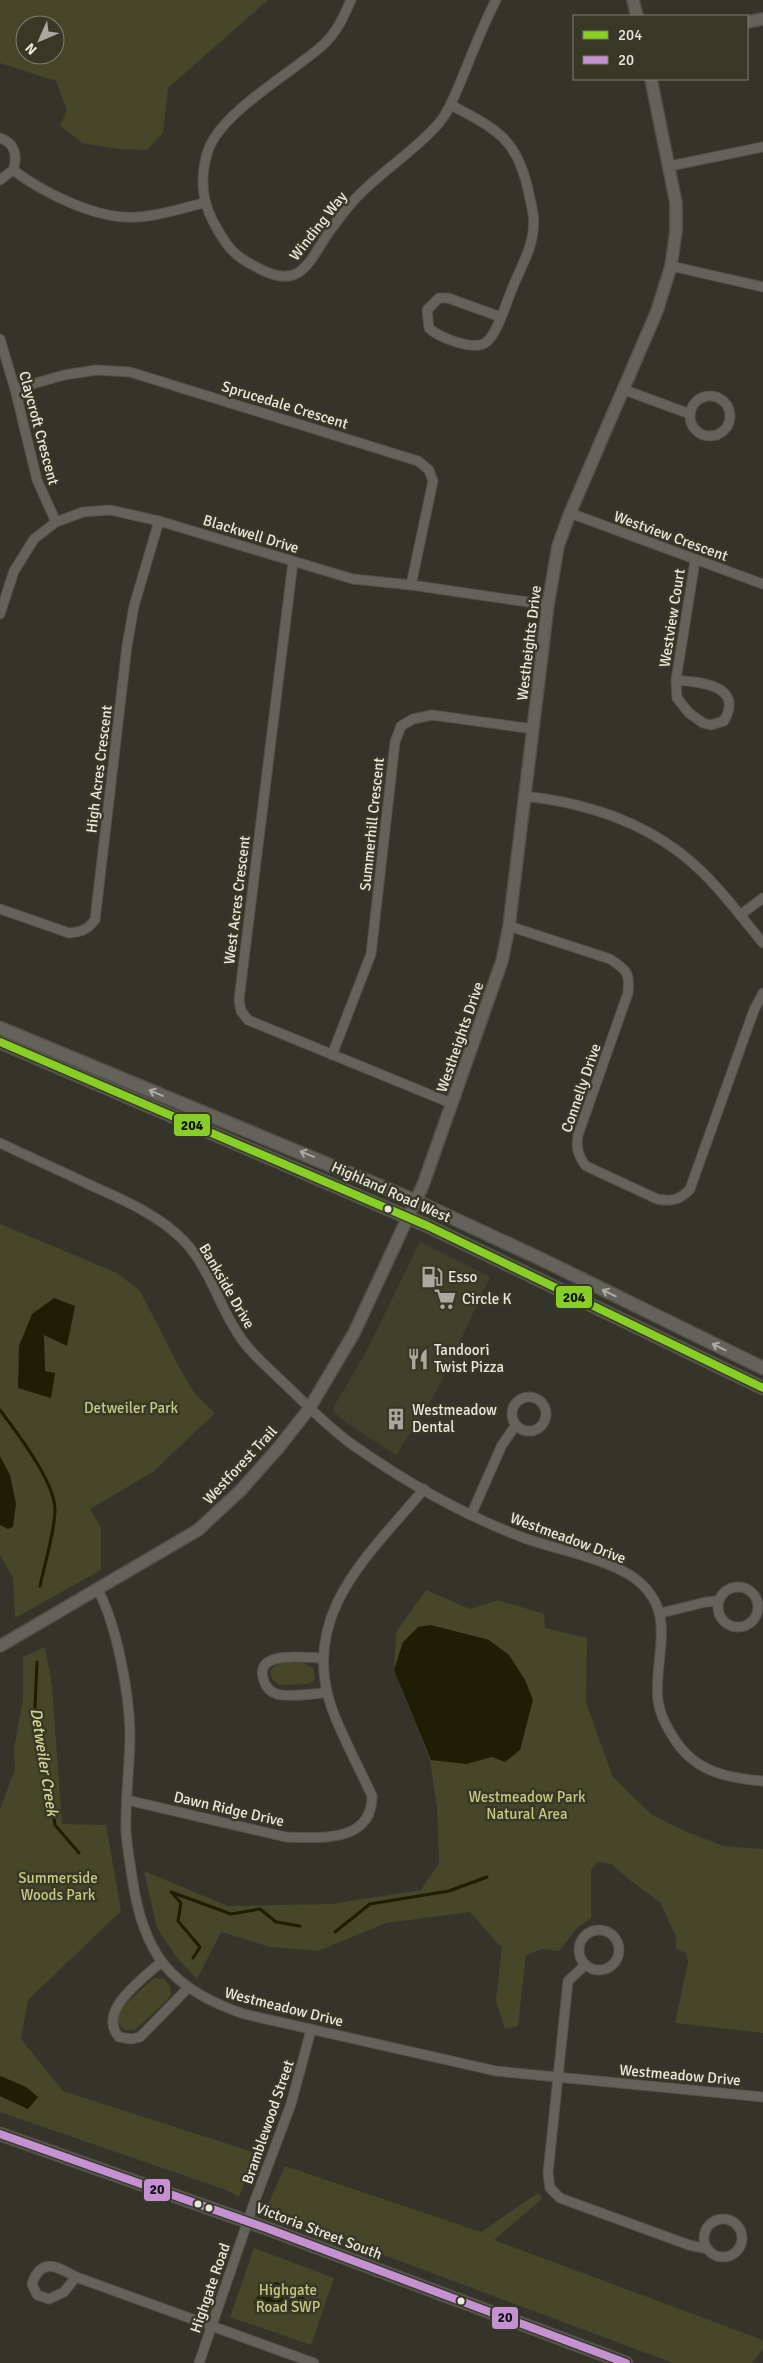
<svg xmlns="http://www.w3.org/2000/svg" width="763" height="2363" font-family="Signika,sans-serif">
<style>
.built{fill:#41412b}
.green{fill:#474628;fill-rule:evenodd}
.water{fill:#1f1d04}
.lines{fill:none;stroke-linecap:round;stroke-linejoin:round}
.stream{stroke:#1f1d04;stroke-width:3}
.minor-casing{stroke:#515149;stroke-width:11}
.tertiary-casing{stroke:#515149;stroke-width:14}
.secondary-casing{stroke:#515149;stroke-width:15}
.minor{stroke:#63635b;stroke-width:9}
.tertiary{stroke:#63635b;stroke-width:11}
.secondary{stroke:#63635b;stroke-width:12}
.bus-1-casing{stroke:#383827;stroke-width:11}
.bus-2-casing{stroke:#383827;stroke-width:11}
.bus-1{stroke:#87cf25;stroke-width:8}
.bus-2{stroke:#c591d3;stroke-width:8}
.oneway{stroke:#acaca3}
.bus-dot{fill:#e8e8de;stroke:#383827;stroke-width:2}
.labels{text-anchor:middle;stroke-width:5;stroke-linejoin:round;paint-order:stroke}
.street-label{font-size:15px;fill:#e8e8de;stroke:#383827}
.poi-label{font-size:15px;fill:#e8e8de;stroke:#383827;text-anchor:start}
.park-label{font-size:15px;fill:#c8c783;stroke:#383827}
.water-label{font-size:16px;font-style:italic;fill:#d8d792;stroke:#383827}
.line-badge{stroke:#383827;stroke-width:2}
.pale-badge-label{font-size:14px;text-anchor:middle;font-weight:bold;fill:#111}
</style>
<rect width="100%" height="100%" fill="#34342b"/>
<!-- built -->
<polygon class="built" points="420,1242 490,1277 438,1388 396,1455 350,1425 335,1413 333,1408 366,1352"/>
<!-- green -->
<g class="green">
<path d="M0 0H268L168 88 163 133 147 150 118 149 83 143 60 126 67 110 56 81 0 63ZM25 25H55V55H25Z"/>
<polygon points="0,1224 117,1273 140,1291 180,1369 195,1394 215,1413 153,1472 90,1509 101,1528 101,1570 15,1618 13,1578 0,1555"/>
<polygon points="426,1590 470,1609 498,1600 544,1614 545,1628 587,1638 586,1703 613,1777 652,1815 685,1831 723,1846 763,1849 763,2033 675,2023 688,1962 686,1953 676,1949 676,1937 660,1902 628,1879 612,1864 598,1862 591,1870 591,1918 577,1928 559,1951 543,1949 526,1955 518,2026 505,2029 496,2001 502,1946 499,1945 470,1912 386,1923 318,1951 270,1947 221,1932 197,1979 178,1959 157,1928 144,1871 228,1906 331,1904 421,1890 439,1863 437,1808 430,1760 394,1670 396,1632"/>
<polygon points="45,1647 52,1685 62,1824 106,1825 121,1911 28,2000 21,2039 63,2091 256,2153 239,2197 226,2190 0,2112 0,2096 28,2109 26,2087 0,2076 0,1809 15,1769 14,1749 23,1699 23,1657"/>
<polygon points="278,1663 303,1663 313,1668 315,1680 307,1684 279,1685 272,1679 270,1671"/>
<path d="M154 1978 164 1979C170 1986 174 1990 168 1999L135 2030C126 2032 120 2028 117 2020L119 2010Z"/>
<polygon points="285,2166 481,2232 538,2193 542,2199 494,2240 763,2340 763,2349 752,2363 673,2363 274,2214 269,2202"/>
<polygon points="254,2248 334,2278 311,2345 230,2317"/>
</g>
<!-- water -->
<g class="water">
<polygon points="54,1298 75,1306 67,1346 44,1335 45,1371 55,1373 51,1398 18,1388 19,1346 32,1314"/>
<polygon points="0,1456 10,1475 16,1504 13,1527 8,1529 0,1525"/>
<polygon points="431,1625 489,1640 509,1655 525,1680 533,1700 520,1750 505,1762 492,1757 466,1764 431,1760 394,1670 403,1642 418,1627"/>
<polygon points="0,2076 26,2087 38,2097 28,2109 0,2096"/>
<polygon points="276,2282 304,2292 305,2308 298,2314 270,2303 258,2305 253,2303 265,2286"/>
</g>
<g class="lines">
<!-- stream -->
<g class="stream">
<path d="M0 1410C17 1433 56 1483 55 1511 54 1535 45 1562 40 1586"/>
<polyline points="37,1662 35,1707 47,1770 55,1825 79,1853"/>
<polyline points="171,1892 231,1914 260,1909 276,1922 300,1926"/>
<polyline points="172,1893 181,1903 178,1921 200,1947 193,1958"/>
<polyline points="335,1932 370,1904 449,1891 487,1877"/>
</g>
<!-- minor casing -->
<g class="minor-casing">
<g id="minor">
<path d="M351 0C344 16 337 32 323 45 292 73 217 114 207 154 197 190 206 214 226 243 235 256 248 263 262 270 302 290 310 259 329 232 337 221 346 209 355 199 381 171 414 152 439 123 450 110 456 92 463 76 473 51 483 25 496 0"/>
<path d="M451 105C498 130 518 139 529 194 532 207 535 219 533 232 531 251 519 271 512 289 506 303 497 336 485 343 473 351 438 337 429 328L427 310 439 298H448L501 317"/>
<path d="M0 138C15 143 18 156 13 170L0 180"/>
<polyline points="670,166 763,147"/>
<path d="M13 170C44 193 97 220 137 217 159 216 182 208 204 203"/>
<polyline points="671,266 763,287"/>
<polyline points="0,339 15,389 37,480 56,522"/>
<polyline points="15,389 64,375 96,370 130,372 418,461 429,470 433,481 411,585"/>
<polyline points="622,389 690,414"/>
<circle cx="710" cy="416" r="20"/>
<polyline points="570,513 763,584"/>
<polyline points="293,562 239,1000 241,1011 248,1020 453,1104"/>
<polyline points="0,614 14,571 34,539 56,522 83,512 110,510 159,521 353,579 411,585 548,605"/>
<path d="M676 680C702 682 744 686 724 721L711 725 703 723 689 713 677 698 676 680 695 561"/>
<path d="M524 796C588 803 650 823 698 868 722 890 742 918 763 943"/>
<path d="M0 909 69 933C81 932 87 930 95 920L127 646 134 606 159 521"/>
<polyline points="740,915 763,898"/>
<path d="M509 926 610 959C627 970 630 973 628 993L578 1135C576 1148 578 1156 586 1166L657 1199C671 1202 680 1200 690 1189L754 1010 763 993"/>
<polyline points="332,1055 371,954 395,742 401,726 413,719 432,715 534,729"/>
<path d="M0 1143C29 1157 59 1170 88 1184 121 1199 158 1214 184 1241 208 1266 217 1300 235 1329 248 1352 270 1369 289 1388 310 1408 329 1428 353 1445 407 1483 465 1516 527 1539 559 1550 612 1560 637 1580 679 1614 653 1657 658 1701 660 1715 667 1728 675 1740 696 1772 727 1778 763 1781"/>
<circle cx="529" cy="1414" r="17"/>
<polyline points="471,1515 502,1445 516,1425"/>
<circle cx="738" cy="1607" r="20"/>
<path d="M98 1590C117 1626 129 1692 130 1733 130 1766 125 1799 126 1832 127 1847 130 1862 132 1877 143 1954 170 1989 244 2014L496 2071 763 2097"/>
<polyline points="661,1613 706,1602 718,1601"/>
<path d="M323 1658C306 1658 252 1649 264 1681 266 1688 271 1692 277 1694 292 1698 312 1693 327 1693"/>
<path d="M127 1800 286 1837C320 1838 372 1843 372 1796 359 1767 341 1735 331 1706 300 1613 370 1554 424 1489"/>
<circle cx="599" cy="1950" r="20"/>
<path d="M161 1962C143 1979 96 2011 119 2037L131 2039 140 2037 188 1988"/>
<polyline points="585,1965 568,1981 548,2173 550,2188 560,2198 689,2245 708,2249"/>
<circle cx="723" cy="2238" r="19"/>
<path d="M76 2277 64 2292 49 2299 37 2295 32 2284C41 2257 57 2266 76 2277L314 2363"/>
<polyline points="199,2363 254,2203 291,2104 311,2030"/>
</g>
</g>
<!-- tertiary casing -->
<g class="tertiary-casing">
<g id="tertiary">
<polyline points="633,0 637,16"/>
<polyline points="747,22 763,19"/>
<polyline points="0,1646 198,1530 241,1490 279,1447 309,1409 354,1333 423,1185 502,961 509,926 548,605 558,546 570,513 657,311 671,266 676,231 676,203 651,79"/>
</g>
</g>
<!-- secondary casing -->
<g class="secondary-casing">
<g id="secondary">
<polyline points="0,1028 416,1201 543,1260 763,1368"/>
<polyline points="0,1042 428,1226 763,1388"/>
<polyline points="0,2134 266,2228 626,2363"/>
</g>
</g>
<!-- minor -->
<use href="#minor" class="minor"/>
<!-- tertiary -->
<use href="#tertiary" class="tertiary"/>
<!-- secondary -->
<use href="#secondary" class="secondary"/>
<!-- bus-1 casing -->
<g class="bus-1-casing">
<polyline id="bus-1" points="0,1042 428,1226 763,1388"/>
</g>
<!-- bus-2 casing -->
<g class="bus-2-casing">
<polyline id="bus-2" points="0,2134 266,2228 626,2363"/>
</g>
<!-- bus-1 -->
<use href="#bus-1" class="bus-1"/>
<!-- bus-2 -->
<use href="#bus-2" class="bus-2"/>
</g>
<!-- one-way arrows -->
<defs><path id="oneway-shaft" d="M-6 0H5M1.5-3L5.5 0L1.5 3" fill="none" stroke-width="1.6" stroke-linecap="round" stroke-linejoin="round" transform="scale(1.25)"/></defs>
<g class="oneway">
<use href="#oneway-shaft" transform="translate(156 1093) rotate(-157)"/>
<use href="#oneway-shaft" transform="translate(307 1154) rotate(-158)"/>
<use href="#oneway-shaft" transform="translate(609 1293) rotate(-154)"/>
<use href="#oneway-shaft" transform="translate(719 1347) rotate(-154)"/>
</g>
<!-- icons -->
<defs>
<g id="fuel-bare" transform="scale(1.725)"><path d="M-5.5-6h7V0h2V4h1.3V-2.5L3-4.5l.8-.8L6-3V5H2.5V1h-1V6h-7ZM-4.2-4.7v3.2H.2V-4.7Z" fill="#a9a99f" stroke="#383827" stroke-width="2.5" paint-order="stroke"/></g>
<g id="supermarket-bare" transform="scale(1.725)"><path d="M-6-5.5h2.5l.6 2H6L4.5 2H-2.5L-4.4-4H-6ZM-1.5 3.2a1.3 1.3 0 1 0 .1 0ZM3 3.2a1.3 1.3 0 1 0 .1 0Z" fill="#a9a99f" stroke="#383827" stroke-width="2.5" paint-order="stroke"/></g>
<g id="restaurant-bare" transform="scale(1.725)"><path d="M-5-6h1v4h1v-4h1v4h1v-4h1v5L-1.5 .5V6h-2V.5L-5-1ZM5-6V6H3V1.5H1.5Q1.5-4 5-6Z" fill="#a9a99f" stroke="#383827" stroke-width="2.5" paint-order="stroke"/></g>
<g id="building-bare" transform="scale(1.725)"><path d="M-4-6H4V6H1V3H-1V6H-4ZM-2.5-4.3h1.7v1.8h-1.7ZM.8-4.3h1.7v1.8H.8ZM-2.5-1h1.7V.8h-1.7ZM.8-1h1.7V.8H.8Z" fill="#a9a99f" stroke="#383827" stroke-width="2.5" paint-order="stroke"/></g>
</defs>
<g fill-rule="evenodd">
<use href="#fuel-bare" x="432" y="1277"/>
<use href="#supermarket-bare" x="445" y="1299"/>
<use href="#restaurant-bare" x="418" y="1359"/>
<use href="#building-bare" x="396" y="1419"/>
</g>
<!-- markers -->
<g class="bus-dot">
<circle cx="388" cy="1209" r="4.5"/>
<circle cx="198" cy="2204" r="4.5"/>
<circle cx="209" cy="2208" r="4.5"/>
<circle cx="461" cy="2301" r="4.5"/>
</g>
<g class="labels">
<!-- street labels -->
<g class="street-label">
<text transform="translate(318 226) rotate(-52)" y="5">Winding Way</text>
<text transform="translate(285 405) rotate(17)" y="5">Sprucedale Crescent</text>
<text transform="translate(39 428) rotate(75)" y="5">Claycroft Crescent</text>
<text transform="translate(251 534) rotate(17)" y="5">Blackwell Drive</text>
<text transform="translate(671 536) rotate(20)" y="5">Westview Crescent</text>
<text transform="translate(672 618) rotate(-81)" y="5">Westview Court</text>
<text transform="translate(529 643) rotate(-83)" y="5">Westheights Drive</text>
<text transform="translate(99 769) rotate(-83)" y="5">High Acres Crescent</text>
<text transform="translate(372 824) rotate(-84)" y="5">Summerhill Crescent</text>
<text transform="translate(237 900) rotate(-83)" y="5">West Acres Crescent</text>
<text transform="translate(460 1037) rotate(-71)" y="5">Westheights Drive</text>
<text transform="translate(581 1088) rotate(-71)" y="5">Connelly Drive</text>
<text transform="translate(391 1192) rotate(24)" y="5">Highland Road West</text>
<text transform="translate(227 1286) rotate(60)" y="5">Bankside Drive</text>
<text transform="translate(240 1465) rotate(-47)" y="5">Westforest Trail</text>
<text transform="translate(568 1538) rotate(20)" y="5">Westmeadow Drive</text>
<text transform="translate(229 1809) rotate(13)" y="5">Dawn Ridge Drive</text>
<text transform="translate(284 2007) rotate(14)" y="5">Westmeadow Drive</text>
<text transform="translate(680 2075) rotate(5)" y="5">Westmeadow Drive</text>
<text transform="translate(268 2122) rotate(-71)" y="5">Bramblewood Street</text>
<text transform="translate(319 2231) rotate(21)" y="5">Victoria Street South</text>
<text transform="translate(210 2288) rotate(-71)" y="5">Highgate Road</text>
</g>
<!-- poi labels -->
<g class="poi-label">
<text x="448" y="1282">Esso</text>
<text x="462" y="1304">Circle K</text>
<text x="434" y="1355">Tandoori<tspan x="434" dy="17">Twist Pizza</tspan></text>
<text x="412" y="1415">Westmeadow<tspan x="412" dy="17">Dental</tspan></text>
</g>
<!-- park labels -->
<g class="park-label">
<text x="131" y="1413">Detweiler Park</text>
<text x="527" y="1802">Westmeadow Park<tspan x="527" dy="17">Natural Area</tspan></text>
<text x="58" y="1883">Summerside<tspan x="58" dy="17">Woods Park</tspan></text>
<text x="288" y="2295">Highgate<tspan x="288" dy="17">Road SWP</tspan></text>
</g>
<!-- water labels -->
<g class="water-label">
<text transform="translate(45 1762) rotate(81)" y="6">Detweiler Creek</text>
</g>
</g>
<g class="line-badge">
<rect x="173" y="1113" width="38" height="24" rx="5" fill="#87cf25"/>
<rect x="555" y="1285" width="38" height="24" rx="5" fill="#87cf25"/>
<rect x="143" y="2178" width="28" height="24" rx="5" fill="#c591d3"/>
<rect x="491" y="2306" width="28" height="24" rx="5" fill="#c591d3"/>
</g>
<g class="pale-badge-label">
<text x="192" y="1130">204</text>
<text x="574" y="1302">204</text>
<text x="157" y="2194">20</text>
<text x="505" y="2322">20</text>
</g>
<!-- legend -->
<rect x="573" y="15" width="175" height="65" fill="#383827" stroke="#7e7e70"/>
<rect x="583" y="31" width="25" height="8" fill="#87cf25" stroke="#7e7e70"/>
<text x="618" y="40" font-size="15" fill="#e8e8de">204</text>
<rect x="583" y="56" width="25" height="8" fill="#c591d3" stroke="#7e7e70"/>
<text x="618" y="65" font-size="15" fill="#e8e8de">20</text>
<!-- north arrow -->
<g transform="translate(40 40) rotate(225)"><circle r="24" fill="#383827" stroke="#7e7e70"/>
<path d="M0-4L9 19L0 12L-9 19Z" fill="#a9a99f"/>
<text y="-8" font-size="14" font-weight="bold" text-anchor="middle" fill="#e8e8de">N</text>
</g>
</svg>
